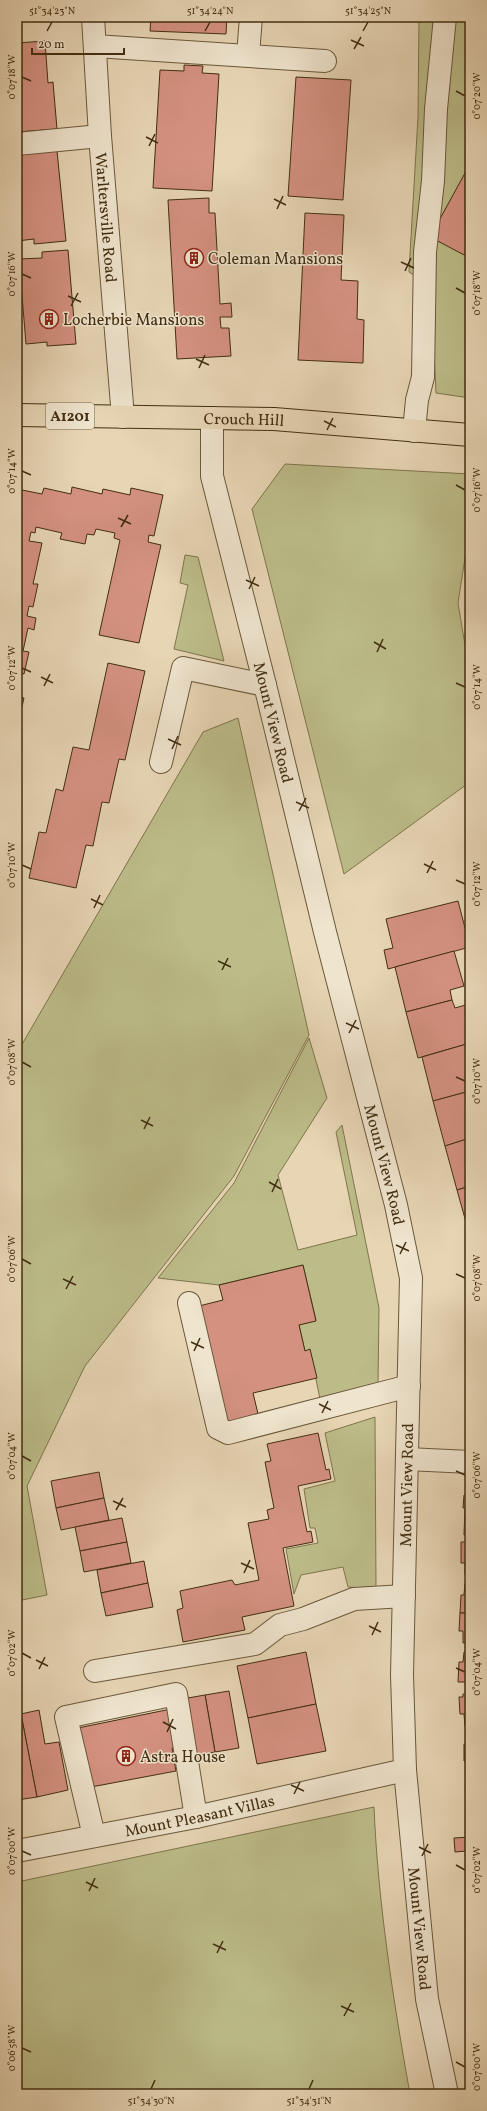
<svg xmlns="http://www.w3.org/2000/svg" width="487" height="2111" font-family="Vollkorn,serif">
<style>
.green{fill:#bcbc89;stroke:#7f754d}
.building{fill:#d49180;stroke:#422e11}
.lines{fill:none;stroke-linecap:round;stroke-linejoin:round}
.minor-casing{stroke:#6b583a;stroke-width:24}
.major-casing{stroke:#422e11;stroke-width:24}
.minor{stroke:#efe4ce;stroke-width:22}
.major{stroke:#e7d5b4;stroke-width:22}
.ticks{fill:none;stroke:#422e11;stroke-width:1.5}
.labels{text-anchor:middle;stroke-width:3;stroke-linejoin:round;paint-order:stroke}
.shield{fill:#efe4ce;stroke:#76654a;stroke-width:1}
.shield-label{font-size:15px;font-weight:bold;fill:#422e11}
.street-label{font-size:16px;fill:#422e11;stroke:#efe4ce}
.poi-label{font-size:16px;fill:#422e11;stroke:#efe4ce;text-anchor:start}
.neatline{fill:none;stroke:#422e11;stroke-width:1.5}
.ticks-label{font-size:10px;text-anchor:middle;fill:#422e11}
</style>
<rect width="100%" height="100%" fill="#e7d5b4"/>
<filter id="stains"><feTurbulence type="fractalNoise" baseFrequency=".005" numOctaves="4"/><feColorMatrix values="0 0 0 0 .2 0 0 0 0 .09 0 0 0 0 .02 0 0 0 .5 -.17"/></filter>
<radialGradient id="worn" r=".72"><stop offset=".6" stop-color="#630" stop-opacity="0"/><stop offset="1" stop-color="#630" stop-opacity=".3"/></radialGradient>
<!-- green -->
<g class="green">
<polygon points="419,17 470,17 470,398 436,393 431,285 409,272 418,117"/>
<polygon points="285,464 470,474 470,526 458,603 470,675 470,782 344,874 252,509"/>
<polygon points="185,555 198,557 224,661 174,649 188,585 180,583"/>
<polygon points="238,718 309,1035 234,1176 85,1366 27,1486 47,1595 17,1601 17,1053 203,732"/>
<polygon points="309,1038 327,1098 278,1175 298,1250 357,1235 336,1132 342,1125 379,1308 378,1384 320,1399 310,1350 305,1351 299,1325 316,1320 303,1265 219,1285 158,1278 234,1183"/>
<polygon points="375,1417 376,1589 348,1587 343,1567 301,1575 294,1594 286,1549 318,1543 315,1528 310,1528 304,1489 335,1481 325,1433"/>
<path d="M374 1807C378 1903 393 1999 410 2094H17V1882Z"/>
</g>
<!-- building -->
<g class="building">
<polygon points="151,17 227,17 226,34 150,31"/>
<polygon points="45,41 48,83 53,82 57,129 17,132 17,43"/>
<polygon points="184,65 203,66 202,73 219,74 212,191 153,188 160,70 184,71"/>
<polygon points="296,77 351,80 343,200 288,196"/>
<polygon points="57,151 66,241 34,244 34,239 17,241 17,153"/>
<polygon points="470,164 470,258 430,237"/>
<polygon points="209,198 209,213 215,213 220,304 231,303 232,317 220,317 221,328 229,328 231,356 177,359 168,200"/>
<polygon points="305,213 344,215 341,280 358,281 357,319 364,320 363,363 298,360"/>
<polygon points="68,250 76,344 47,346 47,342 26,344 19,259 42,258 42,252"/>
<polygon points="72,487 102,494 103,489 130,495 131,488 163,495 154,536 149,535 148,542 161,545 139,643 99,635 120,540 114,538 115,533 96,529 94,535 87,534 85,544 60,539 62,533 36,527 35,533 31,532 29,541 42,543 33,584 38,584 33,607 29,606 27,616 36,618 34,630 28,628 23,651 29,652 24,674 18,673 17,678 17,489 42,494 44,488 71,494"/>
<polygon points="108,663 145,671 125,760 119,759 109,803 102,802 93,846 86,845 76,888 29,878 39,832 46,833 56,789 63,791 73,747 89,750"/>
<polygon points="17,684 21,685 18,697 24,698 19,719 17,719"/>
<polygon points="458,901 470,947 388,969 384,950 393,948 386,919"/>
<polygon points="454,951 464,986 450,990 452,1000 406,1012 395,967"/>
<polygon points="452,1000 455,1008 469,1004 470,1043 418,1058 406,1012"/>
<polygon points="470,1043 470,1091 433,1101 422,1057"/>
<polygon points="470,1091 470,1138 445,1146 433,1101"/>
<polygon points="470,1138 470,1186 457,1190 445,1146"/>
<polygon points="470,1186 470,1233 469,1233 457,1190"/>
<polygon points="303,1265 316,1321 299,1325 305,1351 310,1349 317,1378 253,1393 259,1418 227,1425 199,1306 223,1300 219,1285"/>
<polygon points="318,1433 326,1470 329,1469 331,1479 298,1486 307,1532 311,1531 313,1542 283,1548 294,1606 242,1617 245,1630 183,1642 177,1610 183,1608 180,1591 232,1580 235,1585 259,1580 248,1523 269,1519 267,1510 274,1508 265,1462 271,1461 267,1444"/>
<polygon points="470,1433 470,1455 466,1455 467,1436 470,1436"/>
<polygon points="468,1467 470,1467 470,1535 464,1535 465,1508 463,1508 464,1495 466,1495"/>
<polygon points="99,1472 104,1498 56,1508 51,1481"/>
<polygon points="104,1498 109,1520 61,1530 56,1508"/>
<polygon points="122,1518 127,1542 80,1551 75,1527"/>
<polygon points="127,1542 131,1563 84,1572 80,1551"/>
<polygon points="461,1542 470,1542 470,1574 465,1574 465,1563 461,1563"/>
<polygon points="144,1561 148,1583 101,1593 97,1570"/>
<polygon points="148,1583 153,1607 106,1616 101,1593"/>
<polygon points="465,1583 470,1584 470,1613 460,1613 461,1595 464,1595"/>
<polygon points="460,1613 470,1613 470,1643 463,1643 463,1631 459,1631"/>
<polygon points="306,1652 316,1704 248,1718 237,1666"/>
<polygon points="464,1652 470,1652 470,1682 458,1682 459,1662 463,1662"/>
<polygon points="229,1691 239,1748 215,1752 205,1695"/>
<polygon points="463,1694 470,1694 470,1725 465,1726 464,1714 460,1714 459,1697 463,1697"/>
<polygon points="205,1695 215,1752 192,1757 182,1699"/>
<polygon points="316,1704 326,1751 257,1764 248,1718"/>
<polygon points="171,1709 178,1747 172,1748 176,1771 91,1787 73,1729"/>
<polygon points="39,1710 45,1744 59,1742 68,1790 37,1797 21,1714"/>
<polygon points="21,1714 37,1797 17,1800 17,1715"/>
<polygon points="467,1734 470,1734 470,1764 464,1761 464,1744 467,1744"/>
<polygon points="470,1837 470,1845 467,1851 455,1852 454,1838"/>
</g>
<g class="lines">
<!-- minor casing -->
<g class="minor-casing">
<g id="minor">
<path id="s1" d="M93 17 100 136 123 417"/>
<polyline points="95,46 325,61"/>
<polyline points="248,55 251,17"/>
<polyline points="17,144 100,136"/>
<path id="s2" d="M212 418V476L265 685 325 932 396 1205 411 1278 402 1675 405 1770 427 1999 447 2094"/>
<polyline points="414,431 417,400 423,377 425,252 433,181 436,109 445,17"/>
<polyline points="161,762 183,668 265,685"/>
<polyline points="189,1303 218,1428 228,1433 409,1386"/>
<polyline points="407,1459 470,1462"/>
<polyline points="95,1671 255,1644 280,1625 303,1619 354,1599 404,1596"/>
<polyline points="94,1836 66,1717 176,1694 196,1817"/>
<path id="s3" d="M17 1851 196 1817 405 1770"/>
</g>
</g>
<!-- major casing -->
<g class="major-casing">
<g id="major">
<path id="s4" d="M17 415 274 419 470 435"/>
</g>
</g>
<!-- minor -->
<use href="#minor" class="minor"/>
<!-- major -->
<use href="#major" class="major"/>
</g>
<!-- ticks -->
<path class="ticks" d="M47 31 52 22M205 31 210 22M363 31 368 22M351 40 364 46M354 49 361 37M22 77 31 81M456 91 465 96M146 137 158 143M149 146 155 134M274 199 286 205M277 209 283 196M401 262 414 268M405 271 411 258M22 274 31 278M456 288 465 293M68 296 81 302M71 306 78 293M196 359 209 365M199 368 205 355M324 421 336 427M327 430 333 418M22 471 31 475M456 485 465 490M118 518 131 524M121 527 128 515M246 580 259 586M249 589 255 577M374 642 386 649M377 652 383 639M22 668 31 672M41 677 53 683M456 683 465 687M44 686 50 674M168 739 181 745M172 749 178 736M296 802 309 808M299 811 306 798M424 864 436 870M22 865 31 869M427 873 433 861M456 880 465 884M91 899 103 905M94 908 100 895M218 961 231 967M222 970 228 958M346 1023 359 1029M349 1033 356 1020M22 1062 31 1067M456 1077 465 1081M141 1120 153 1126M144 1129 150 1117M269 1182 281 1189M272 1192 278 1179M396 1245 409 1251M400 1254 406 1242M22 1259 31 1264M456 1274 465 1278M63 1279 76 1285M66 1289 73 1276M191 1342 204 1348M194 1351 200 1338M319 1404 331 1410M322 1413 328 1401M22 1456 31 1461M456 1471 465 1475M113 1501 126 1507M116 1510 123 1498M241 1563 254 1569M244 1573 250 1560M369 1626 381 1632M372 1635 378 1622M22 1653 31 1658M36 1660 48 1666M456 1668 465 1672M39 1669 45 1657M163 1722 176 1729M167 1732 173 1719M291 1785 304 1791M294 1794 300 1782M419 1847 431 1853M22 1851 31 1855M422 1856 428 1844M456 1865 465 1870M86 1882 98 1888M89 1891 95 1878M213 1944 226 1950M217 1953 223 1941M341 2006 354 2012M344 2016 351 2003M22 2048 31 2052M456 2062 465 2067M151 2089 155 2080M309 2089 313 2080"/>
<!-- icons -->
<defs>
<g id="building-ring" transform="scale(1)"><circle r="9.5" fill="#efe4ce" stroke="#8f2418" stroke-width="1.5"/><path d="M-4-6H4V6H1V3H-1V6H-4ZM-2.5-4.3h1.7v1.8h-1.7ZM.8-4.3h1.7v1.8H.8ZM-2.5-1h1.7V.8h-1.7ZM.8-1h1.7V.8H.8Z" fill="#8f2418"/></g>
</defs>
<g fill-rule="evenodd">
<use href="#building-ring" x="194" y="258"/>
<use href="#building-ring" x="49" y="319"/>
<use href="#building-ring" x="126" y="1756"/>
</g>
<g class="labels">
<!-- shield labels -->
<rect class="shield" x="46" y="403" width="48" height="26" rx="3"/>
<g class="shield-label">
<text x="70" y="421">A1201</text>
</g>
<!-- street labels -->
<g class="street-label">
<text dy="6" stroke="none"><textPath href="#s1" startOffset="201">Warltersville Road</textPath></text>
<text dy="6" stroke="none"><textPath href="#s4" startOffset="227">Crouch Hill</textPath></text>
<text dy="6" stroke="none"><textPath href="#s2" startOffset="312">Mount View Road</textPath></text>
<text dy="6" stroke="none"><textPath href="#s2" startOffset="768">Mount View Road</textPath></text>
<text transform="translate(406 1485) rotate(-89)" y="6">Mount View Road</text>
<text dy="6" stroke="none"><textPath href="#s3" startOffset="186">Mount Pleasant Villas</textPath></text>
<text dy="6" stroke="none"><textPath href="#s2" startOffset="1536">Mount View Road</textPath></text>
</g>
<!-- poi labels -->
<g class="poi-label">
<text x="208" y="264">Coleman Mansions</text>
<text x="63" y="325">Locherbie Mansions</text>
<text x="140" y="1762">Astra House</text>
</g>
</g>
<!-- margin -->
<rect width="487" height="2111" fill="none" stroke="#e7d5b4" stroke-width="44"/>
<!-- scale -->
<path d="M32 48v6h92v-6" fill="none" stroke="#422e11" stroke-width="2"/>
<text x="38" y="48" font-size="12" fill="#422e11" stroke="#efe4ce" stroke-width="3" paint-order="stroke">20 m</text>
<rect x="22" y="22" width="443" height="2067" class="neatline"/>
<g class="ticks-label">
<text x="52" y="14">51°34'23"N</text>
<text x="210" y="14">51°34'24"N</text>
<text x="368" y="14">51°34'25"N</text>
<text transform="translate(11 77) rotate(-90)" y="4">0°07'18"W</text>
<text transform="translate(476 96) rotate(-90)" y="4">0°07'20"W</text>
<text transform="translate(11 274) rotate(-90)" y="4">0°07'16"W</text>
<text transform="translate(476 293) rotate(-90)" y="4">0°07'18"W</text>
<text transform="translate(11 471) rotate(-90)" y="4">0°07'14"W</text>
<text transform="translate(476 490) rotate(-90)" y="4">0°07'16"W</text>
<text transform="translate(11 668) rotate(-90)" y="4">0°07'12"W</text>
<text transform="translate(476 687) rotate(-90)" y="4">0°07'14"W</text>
<text transform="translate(11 865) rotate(-90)" y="4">0°07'10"W</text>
<text transform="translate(476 884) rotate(-90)" y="4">0°07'12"W</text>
<text transform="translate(11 1062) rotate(-90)" y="4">0°07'08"W</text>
<text transform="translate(476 1081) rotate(-90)" y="4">0°07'10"W</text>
<text transform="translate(11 1259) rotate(-90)" y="4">0°07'06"W</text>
<text transform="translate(476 1278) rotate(-90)" y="4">0°07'08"W</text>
<text transform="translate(11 1456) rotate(-90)" y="4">0°07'04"W</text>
<text transform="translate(476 1475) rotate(-90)" y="4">0°07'06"W</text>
<text transform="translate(11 1653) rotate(-90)" y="4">0°07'02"W</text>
<text transform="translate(476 1672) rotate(-90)" y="4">0°07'04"W</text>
<text transform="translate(11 1851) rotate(-90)" y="4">0°07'00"W</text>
<text transform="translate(476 1870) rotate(-90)" y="4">0°07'02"W</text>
<text transform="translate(11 2048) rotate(-90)" y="4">0°06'58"W</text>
<text transform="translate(476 2067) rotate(-90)" y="4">0°07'00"W</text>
<text x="151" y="2104">51°34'30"N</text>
<text x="309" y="2104">51°34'31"N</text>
</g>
<rect width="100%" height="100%" filter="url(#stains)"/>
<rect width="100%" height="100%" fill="url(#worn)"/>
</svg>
